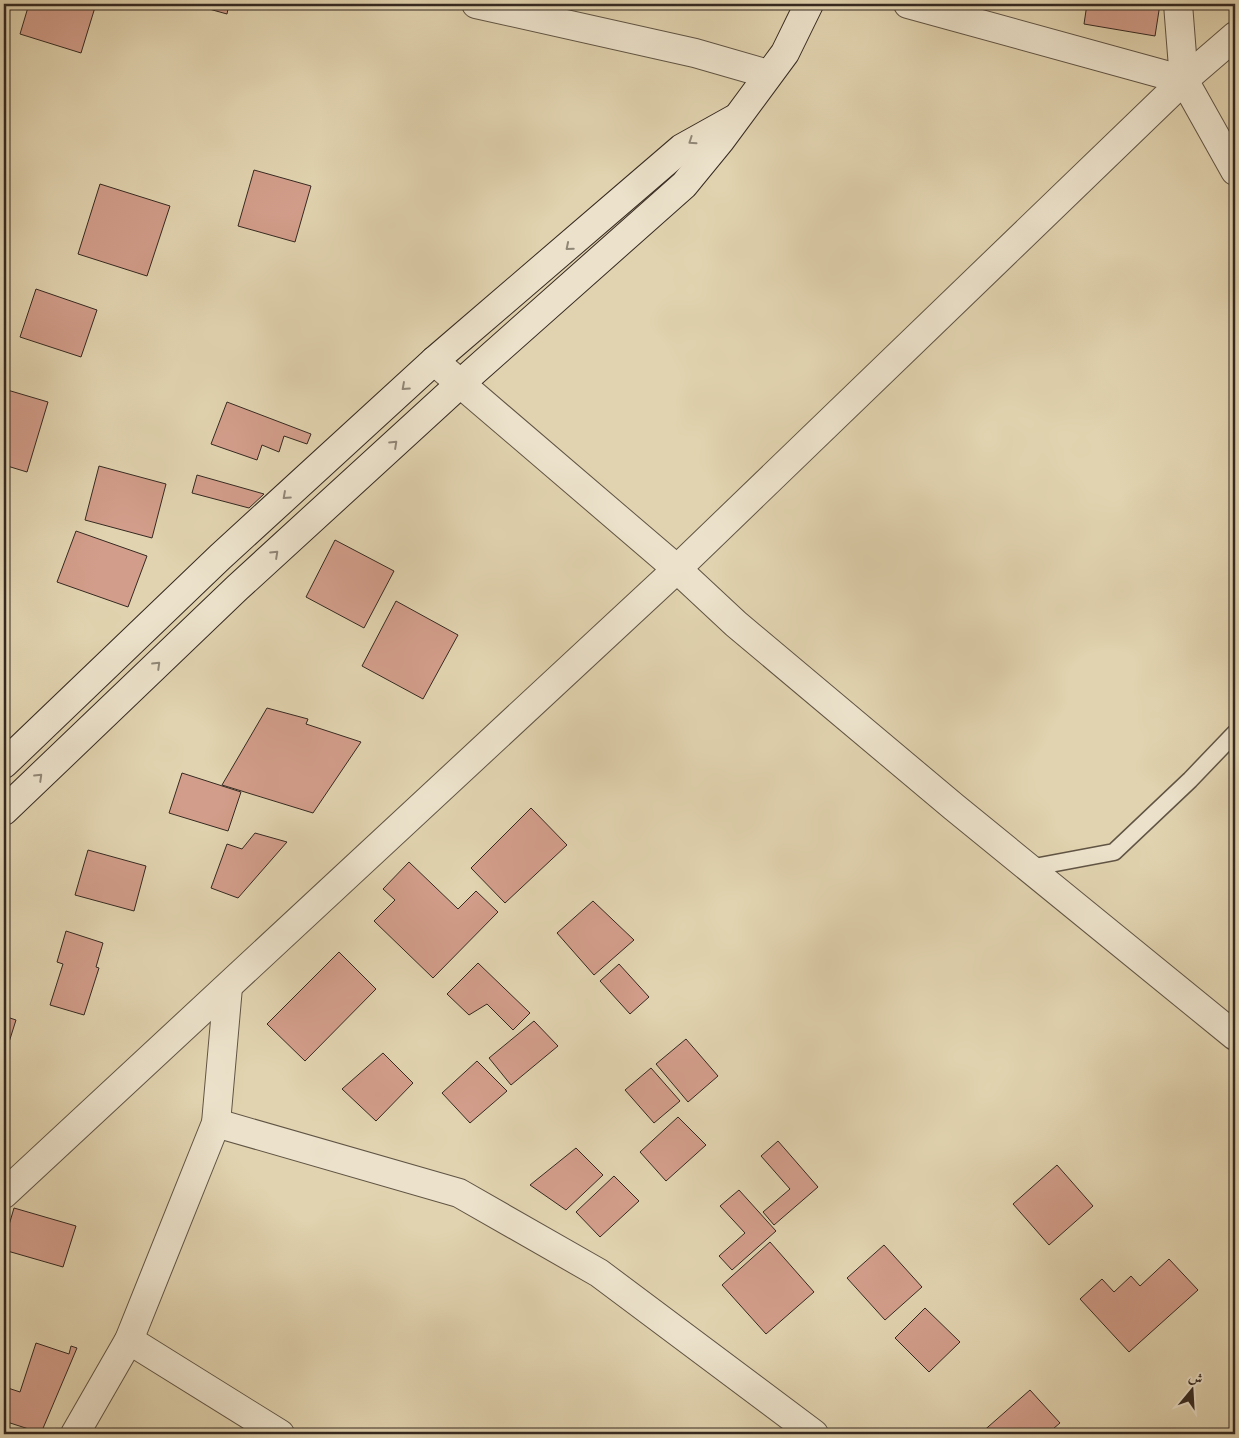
<svg xmlns="http://www.w3.org/2000/svg" width="1239" height="1438" font-family="'IM FELL Great Primer',Amiri,serif">
<style>
.building{fill:#d29d8a;stroke:#352921}
.lines{fill:none;stroke-linecap:round;stroke-linejoin:round}
.lane-casing{stroke:#605444;stroke-width:19}
.street-casing{stroke:#605444;stroke-width:30}
.secondary-casing{stroke:#352921;stroke-width:30}
.lane{stroke:#ece2cb;stroke-width:16}
.street{stroke:#ece2cb;stroke-width:28}
.secondary{stroke:#ece2cb;stroke-width:28}
.oneway{stroke:#908676}
</style>
<rect width="100%" height="100%" fill="#e1d3af"/>
<filter id="stains"><feTurbulence type="fractalNoise" baseFrequency=".004" numOctaves="4"/><feColorMatrix values="0 0 0 0 .2 0 0 0 0 .09 0 0 0 0 .02 0 0 0 .5 -.17"/></filter>
<radialGradient id="worn" r=".72"><stop offset=".6" stop-color="#630" stop-opacity="0"/><stop offset="1" stop-color="#630" stop-opacity=".3"/></radialGradient>
<!-- building -->
<g class="building">
<polygon points="29,4 96,4 81,53 20,34"/>
<polygon points="191,4 229,4 227,14"/>
<polygon points="1087,4 1160,4 1155,36 1084,24"/>
<polygon points="254,170 311,186 295,242 238,226"/>
<polygon points="100,184 170,206 147,276 78,254"/>
<polygon points="36,289 97,310 81,357 20,337"/>
<polygon points="4,389 48,402 27,472 4,465"/>
<polygon points="227,402 311,434 307,444 284,436 279,452 262,445 257,460 211,444"/>
<polygon points="99,466 166,484 152,538 85,520"/>
<polygon points="197,475 264,494 249,508 192,493"/>
<polygon points="76,531 147,556 128,607 57,582"/>
<polygon points="335,540 394,571 364,628 306,597"/>
<polygon points="396,601 458,635 423,699 362,666"/>
<polygon points="267,708 308,719 306,724 361,742 313,813 222,785"/>
<polygon points="182,773 241,792 228,831 169,813"/>
<polygon points="531,808 567,845 505,903 471,868"/>
<polygon points="255,833 287,842 238,898 211,888 227,844 242,849"/>
<polygon points="88,850 146,866 134,911 75,895"/>
<polygon points="409,862 458,909 476,891 498,912 433,978 374,921 395,900 383,889"/>
<polygon points="593,901 634,940 594,975 557,933"/>
<polygon points="66,931 103,943 96,967 99,968 84,1015 50,1005 63,964 57,962"/>
<polygon points="339,952 376,989 305,1061 267,1024"/>
<polygon points="478,963 530,1013 513,1030 487,1004 469,1015 447,994"/>
<polygon points="619,964 649,997 630,1014 600,981"/>
<polygon points="4,1016 16,1020 4,1058"/>
<polygon points="534,1021 558,1046 511,1085 489,1058"/>
<polygon points="686,1039 718,1076 688,1102 656,1064"/>
<polygon points="383,1053 413,1083 376,1121 342,1089"/>
<polygon points="477,1061 507,1091 470,1123 442,1093"/>
<polygon points="651,1068 680,1101 654,1123 625,1090"/>
<polygon points="678,1117 706,1145 666,1181 640,1152"/>
<polygon points="778,1141 818,1187 774,1225 763,1212 790,1189 761,1156"/>
<polygon points="576,1148 603,1175 566,1210 530,1185"/>
<polygon points="1057,1165 1093,1206 1049,1245 1013,1204"/>
<polygon points="614,1176 639,1201 600,1237 576,1212"/>
<polygon points="739,1190 776,1231 732,1270 719,1256 745,1233 720,1206"/>
<polygon points="14,1208 76,1226 63,1267 4,1250 4,1242"/>
<polygon points="770,1242 814,1292 766,1334 722,1285"/>
<polygon points="884,1245 922,1287 885,1320 847,1278"/>
<polygon points="1169,1259 1198,1290 1129,1352 1080,1299 1102,1279 1114,1292 1131,1276 1140,1286"/>
<polygon points="925,1308 960,1342 929,1372 895,1338"/>
<polygon points="36,1343 69,1354 71,1346 77,1348 41,1433 4,1421 4,1401 8,1388 20,1392"/>
<polygon points="1030,1390 1060,1423 1047,1434 980,1434"/>
<polygon points="4,1428 25,1434 4,1434"/>
</g>
<g class="lines">
<!-- lane casing -->
<g class="lane-casing">
<polyline id="lane" points="1029,868 1114,852 1190,780 1235,733"/>
</g>
<!-- street casing -->
<g class="street-casing">
<g id="street">
<polyline points="476,4 695,53 768,74"/>
<polyline points="908,4 1184,80"/>
<polyline points="1178,4 1184,80 1235,171"/>
<polyline points="434,361 677,569 736,624 954,807 1235,1036"/>
<polyline points="216,1123 459,1193 599,1273 814,1434"/>
<polyline points="4,1194 677,569 1184,80 1235,36"/>
<polyline points="129,1340 280,1434"/>
<polyline points="75,1434 129,1340 216,1123 228,987"/>
</g>
</g>
<!-- secondary casing -->
<g class="secondary-casing">
<g id="secondary">
<polyline points="4,764 220,557 434,361 682,148 734,119"/>
<polyline points="4,811 237,588 461,383 684,185 720,141 785,53 809,4"/>
</g>
</g>
<!-- lane -->
<use href="#lane" class="lane"/>
<!-- street -->
<use href="#street" class="street"/>
<!-- secondary -->
<use href="#secondary" class="secondary"/>
</g>
<!-- one-way arrows -->
<defs><path id="oneway-chevron" d="M-2-3.5L2.5 0L-2 3.5" fill="none" stroke-width="1.6" stroke-linecap="round" stroke-linejoin="round" transform="scale(1.25)"/></defs>
<g class="oneway">
<use href="#oneway-chevron" transform="translate(692 141) rotate(146)"/>
<use href="#oneway-chevron" transform="translate(569 247) rotate(140)"/>
<use href="#oneway-chevron" transform="translate(405 387) rotate(138)"/>
<use href="#oneway-chevron" transform="translate(394 444) rotate(-43)"/>
<use href="#oneway-chevron" transform="translate(286 496) rotate(138)"/>
<use href="#oneway-chevron" transform="translate(275 554) rotate(-43)"/>
<use href="#oneway-chevron" transform="translate(157 665) rotate(-44)"/>
<use href="#oneway-chevron" transform="translate(39 777) rotate(-44)"/>
</g>
<!-- margin -->
<rect width="1239" height="1438" fill="none" stroke="#e1d3af" stroke-width="20"/>
<rect x="5" y="5" width="1229" height="1428" fill="none" stroke="#352921" stroke-width="2.5"/>
<rect x="10" y="10" width="1219" height="1418" fill="none" stroke="#352921"/>
<!-- north arrow -->
<g transform="translate(1192 1390) rotate(18)" stroke="#ece2cb" stroke-width="4" paint-order="stroke">
<path d="M0-4L9 19L0 12L-9 19Z" fill="#352921"/>
<text y="-8" font-size="14" font-weight="bold" text-anchor="middle" fill="#352921">ش</text>
</g>
<rect width="100%" height="100%" filter="url(#stains)"/>
<rect width="100%" height="100%" fill="url(#worn)"/>
</svg>
